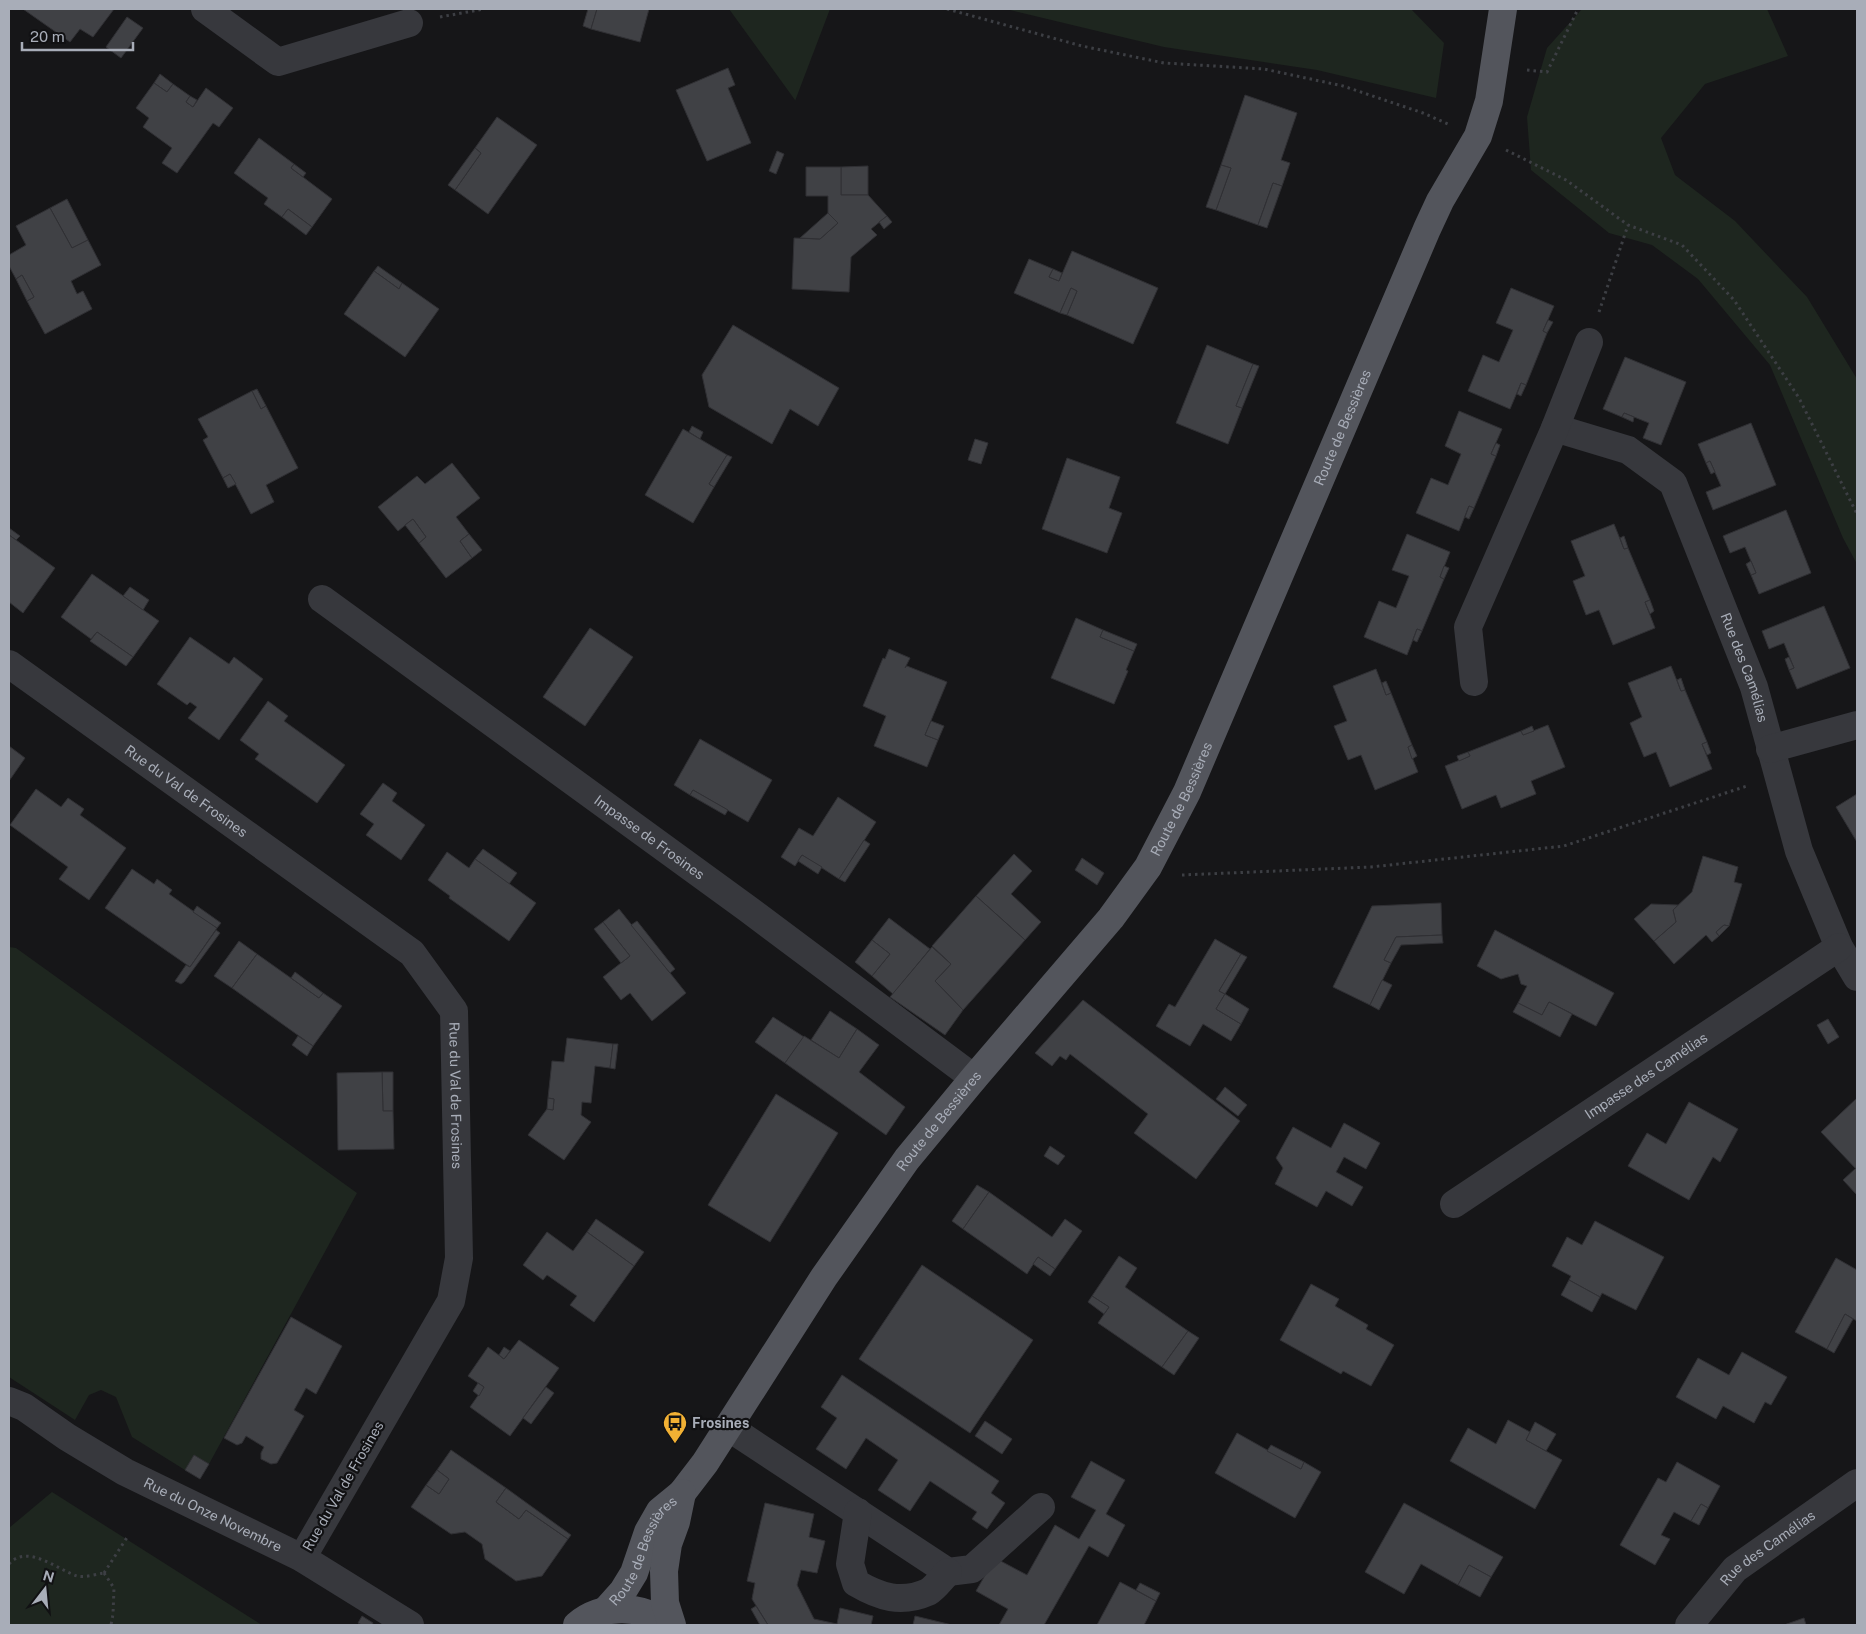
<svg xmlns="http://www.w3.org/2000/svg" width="1866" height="1634" font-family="'Public Sans',sans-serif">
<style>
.green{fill:#1e261f}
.building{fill:#404145;stroke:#303034}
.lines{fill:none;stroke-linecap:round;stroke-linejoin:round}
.path{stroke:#3d3f44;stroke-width:3;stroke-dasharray:2.5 4;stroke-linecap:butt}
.minor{stroke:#37383d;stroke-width:28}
.major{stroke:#53555c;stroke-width:28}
.labels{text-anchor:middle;stroke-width:4.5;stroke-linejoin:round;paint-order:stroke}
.street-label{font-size:14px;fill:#a8adb8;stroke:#111113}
.poi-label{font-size:14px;font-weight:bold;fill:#a8adb8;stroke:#111113;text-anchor:start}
</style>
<rect width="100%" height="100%" fill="#161618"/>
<!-- green -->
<g class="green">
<polygon points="729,9 830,9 795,101 795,100"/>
<polygon points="1006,9 1411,9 1444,43 1436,98 1317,70 1164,47"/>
<polygon points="1582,9 1767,9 1788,56 1705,84 1661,138 1675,175 1735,221 1807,297 1857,379 1857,564 1843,538 1770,365 1698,279 1652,245 1609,233 1531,170 1527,117 1547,48"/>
<polygon points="9,947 16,948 357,1193 209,1464 194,1455 185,1470 132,1437 116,1397 101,1390 89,1395 75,1420 9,1377"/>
<polygon points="52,1492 262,1625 9,1625 9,1528"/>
</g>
<!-- building -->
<g class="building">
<polygon points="23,9 114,9 93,37 80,29 70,42"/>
<polygon points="588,9 597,9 591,29 583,26"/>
<polygon points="597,9 649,9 640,42 591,29"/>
<polygon points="127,17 143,28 121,58 106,47"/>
<polygon points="728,68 735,85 728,88 751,143 707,161 676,90"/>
<polygon points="160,74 173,84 167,92 154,83"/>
<polygon points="154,83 167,92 173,84 190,96 186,102 193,107 206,88 233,108 219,127 213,123 177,173 162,163 172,148 143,127 149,118 136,108"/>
<polygon points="1245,95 1297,113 1281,160 1290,163 1282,186 1273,183 1258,225 1216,210 1231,168 1221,165"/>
<polygon points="190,96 197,100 193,107 186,102"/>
<polygon points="497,117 537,145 488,214 455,190 481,153 475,148"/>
<polygon points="259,138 294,164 291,168 332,199 312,227 288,209 282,217 264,204 268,198 234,173"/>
<polygon points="475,148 481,153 455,190 448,185"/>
<polygon points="777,151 784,154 776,174 769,171"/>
<polygon points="294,164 306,173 303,177 291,168"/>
<polygon points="1221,165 1231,168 1216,210 1206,207"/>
<polygon points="868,166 868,195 841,195 841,167"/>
<polygon points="806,167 841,167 841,195 868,195 887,216 871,229 877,235 851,257 849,292 792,289 794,238 820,239 838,223 828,213 828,196 806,196"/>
<polygon points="1273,183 1282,186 1267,228 1258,225"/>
<polygon points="67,199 88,240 72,248 50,208"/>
<polygon points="50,208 72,248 88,240 101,265 71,281 77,294 83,291 92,309 45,334 27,301 34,297 22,275 16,279 9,266 9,255 26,245 16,226"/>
<polygon points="288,209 312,227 306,235 282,217"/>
<polygon points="828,213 838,223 820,239 800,238"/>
<polygon points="887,216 892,222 884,229 879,222"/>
<polygon points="1072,251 1158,288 1133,344 1067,315 1077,291 1071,288 1060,313 1014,293 1029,259 1053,269 1049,277 1059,281"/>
<polygon points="378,266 402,283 399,289 374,271"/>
<polygon points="1053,269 1062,273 1059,281 1049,277"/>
<polygon points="374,271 399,289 402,283 439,309 405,357 344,314"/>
<polygon points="22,275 34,297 27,301 16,279"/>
<polygon points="1071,288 1077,291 1067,315 1060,313"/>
<polygon points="1511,288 1554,306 1543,331 1547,333 1526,385 1521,383 1510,409 1468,391 1483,355 1499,362 1513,330 1496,323"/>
<polygon points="1548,320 1553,322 1547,333 1543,331"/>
<polygon points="733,325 839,388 818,426 790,409 772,444 709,407 702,375"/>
<polygon points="1207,345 1253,364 1236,406 1242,408 1228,444 1176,423"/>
<polygon points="1625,357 1686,382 1661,445 1643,438 1649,423 1624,413 1622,417 1603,409"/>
<polygon points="1253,364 1259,366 1242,408 1236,406"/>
<polygon points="1521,383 1526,385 1521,396 1517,394"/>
<polygon points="257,389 266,406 261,409 252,391"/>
<polygon points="252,391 261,409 266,406 298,468 266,485 274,502 251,514 230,474 223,478 203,440 208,437 198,419"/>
<polygon points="1459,411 1502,429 1491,454 1496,456 1474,508 1469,506 1459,531 1416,513 1431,478 1448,485 1461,454 1445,446"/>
<polygon points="1624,413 1634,417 1633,422 1622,417"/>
<polygon points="1751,423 1776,485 1713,510 1706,492 1721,486 1710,461 1706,463 1698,444"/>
<polygon points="692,426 703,432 700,439 689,432"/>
<polygon points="683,429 727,455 709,484 714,487 693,523 645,495"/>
<polygon points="975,439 988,443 981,464 968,460"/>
<polygon points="1496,443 1500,445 1496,456 1491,454"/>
<polygon points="727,455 732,457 714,487 709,484"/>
<polygon points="1067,458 1120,477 1109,508 1122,513 1107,553 1042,529"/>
<polygon points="1710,461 1715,472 1711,474 1706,463"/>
<polygon points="452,463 480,498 456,517 469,534 460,541 472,558 446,578 419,543 426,537 413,519 398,531 378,507 417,476 425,484"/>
<polygon points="230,474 236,484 228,488 223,478"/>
<polygon points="1469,506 1474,508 1469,519 1465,517"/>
<polygon points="1786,510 1811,573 1759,594 1751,575 1756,573 1745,547 1730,553 1723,536"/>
<polygon points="413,519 426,537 419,543 405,525"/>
<polygon points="1614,524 1624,549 1628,548 1650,600 1645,602 1655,628 1613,645 1599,610 1586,615 1573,581 1585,576 1571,541"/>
<polygon points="9,528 20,536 16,540 9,535"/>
<polygon points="469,534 482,550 472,558 460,541"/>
<polygon points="1407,534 1450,552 1440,577 1444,579 1422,631 1417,629 1407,655 1364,637 1379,601 1396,608 1409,576 1392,570"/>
<polygon points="9,535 55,568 23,613 9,602"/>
<polygon points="1624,536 1628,548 1624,549 1620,538"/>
<polygon points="1751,561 1756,573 1751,575 1746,564"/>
<polygon points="1444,566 1449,568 1444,579 1440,577"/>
<polygon points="92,574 159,621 133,657 97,632 91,639 61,617"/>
<polygon points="130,587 149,600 143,610 123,596"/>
<polygon points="1650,600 1654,611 1650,614 1645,602"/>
<polygon points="1824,606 1850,668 1797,689 1789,670 1794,668 1784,643 1769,649 1762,631"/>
<polygon points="1076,618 1103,630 1100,637 1134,651 1126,670 1128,671 1114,704 1051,678"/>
<polygon points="590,628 633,657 585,726 543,697"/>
<polygon points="1417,629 1422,631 1417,642 1413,640"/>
<polygon points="1103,630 1137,644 1134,651 1100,637"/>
<polygon points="97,632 133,657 126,666 90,641"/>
<polygon points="190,637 229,664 234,657 263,679 219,740 188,718 197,707 190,702 187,705 157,684"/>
<polygon points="889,649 910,658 905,668 907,666 947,682 925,735 938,740 927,767 874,746 886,716 863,706 883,658 885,659"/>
<polygon points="1789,657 1794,668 1789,670 1785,659"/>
<polygon points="1671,666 1681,691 1685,690 1707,742 1702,744 1712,769 1670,787 1656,752 1644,757 1630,723 1642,717 1628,683"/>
<polygon points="1376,669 1386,695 1391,693 1412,745 1408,747 1418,772 1375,790 1361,755 1348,760 1334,726 1347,721 1333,686"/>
<polygon points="1681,678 1685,690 1681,691 1677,680"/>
<polygon points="1386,681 1391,693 1386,695 1382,683"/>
<polygon points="268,701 288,716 284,721 345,765 317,803 255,759 259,754 240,740"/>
<polygon points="931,721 944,726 938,740 925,735"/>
<polygon points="1548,725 1565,767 1531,781 1536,794 1501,808 1496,795 1462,809 1445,766 1470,756 1468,752 1521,731 1523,735"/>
<polygon points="1532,726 1534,731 1523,735 1521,731"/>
<polygon points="700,739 772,780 748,822 693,790 690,795 674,785"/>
<polygon points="1707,742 1711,753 1707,755 1702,744"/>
<polygon points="1412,745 1417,756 1412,759 1408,747"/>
<polygon points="9,746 25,758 9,781"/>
<polygon points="1468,752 1470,756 1459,761 1457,756"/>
<polygon points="383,783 397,793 392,801 425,825 401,860 366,835 374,824 360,814"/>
<polygon points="36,789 61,807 68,798 84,809 80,815 126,848 89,900 59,879 68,867 10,825"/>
<polygon points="693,790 728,810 725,815 690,795"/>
<polygon points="1857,794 1857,842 1836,807"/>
<polygon points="838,797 876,822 839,879 802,855 795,866 781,857 799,828 813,836"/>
<polygon points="864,840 870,844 845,882 839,879"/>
<polygon points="483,849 517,873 509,884 475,859"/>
<polygon points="447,852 469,868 475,859 536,903 509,941 449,898 450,896 428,880"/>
<polygon points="1014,854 1032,871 1011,894 1041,922 1025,940 976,896"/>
<polygon points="802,855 822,867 818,874 798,861"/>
<polygon points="1703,856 1738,867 1734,882 1742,884 1729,926 1724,925 1716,932 1719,936 1712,942 1706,935 1674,964 1654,941 1676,922 1673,910 1692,892"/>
<polygon points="1082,858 1104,873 1097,885 1075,870"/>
<polygon points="132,869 154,884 157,879 172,890 169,894 217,928 190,967 105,908"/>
<polygon points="976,896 1025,940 963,1010 935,981 951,964 932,946"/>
<polygon points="1441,903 1442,935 1396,937 1384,960 1391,963 1370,1005 1333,987 1372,906"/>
<polygon points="1651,904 1678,905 1673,910 1676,922 1654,941 1634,919"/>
<polygon points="197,906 221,923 217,928 193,912"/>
<polygon points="619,909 686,993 652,1021 630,993 621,1000 603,977 630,956 603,922"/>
<polygon points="889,918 930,949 893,994 872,976 890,954 872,940"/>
<polygon points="637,921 675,969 670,973 631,925"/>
<polygon points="603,922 630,956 621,963 594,929"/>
<polygon points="1724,925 1729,926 1719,936 1716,932"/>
<polygon points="216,930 220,933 184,982 181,984 175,981 186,965 190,967"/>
<polygon points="1495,930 1614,993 1596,1026 1549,1002 1542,1015 1518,1003 1527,986 1521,984 1518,974 1501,979 1477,966"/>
<polygon points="1442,935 1443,943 1401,945 1391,963 1384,960 1396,937"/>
<polygon points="1215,939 1241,954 1219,991 1225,994 1216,1009 1241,1024 1231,1041 1203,1024 1190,1046 1156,1026 1169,1004 1175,1007"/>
<polygon points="872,940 890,954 872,976 855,962"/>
<polygon points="239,941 257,954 232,988 214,976"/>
<polygon points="932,947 951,964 935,981 963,1010 945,1035 890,997"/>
<polygon points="257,954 319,998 323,993 342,1006 313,1046 232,988"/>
<polygon points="1241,954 1247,957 1225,994 1219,991"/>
<polygon points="295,972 323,993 319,998 291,978"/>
<polygon points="1382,980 1392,985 1379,1010 1370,1005"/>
<polygon points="1225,994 1249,1009 1241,1024 1216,1009"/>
<polygon points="1083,1000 1240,1121 1196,1179 1134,1133 1148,1114 1070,1054 1066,1060 1060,1056 1052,1066 1035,1053"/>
<polygon points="1549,1002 1572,1014 1560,1037 1513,1012 1518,1003 1542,1015"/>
<polygon points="830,1011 857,1029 839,1058 811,1040"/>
<polygon points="773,1017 804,1037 785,1063 755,1042"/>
<polygon points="1828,1019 1839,1037 1828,1044 1817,1025"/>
<polygon points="857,1029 879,1045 859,1072 905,1107 886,1135 785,1063 804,1036 839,1058"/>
<polygon points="298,1036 313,1046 307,1056 292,1045"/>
<polygon points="567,1038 613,1044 610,1068 595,1066 591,1103 582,1102 581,1115 591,1122 564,1160 528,1135 547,1109 553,1110 554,1099 548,1098 552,1061 564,1062"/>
<polygon points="613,1044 618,1044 615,1069 610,1068"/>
<polygon points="382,1072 393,1072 393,1111 383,1111"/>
<polygon points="382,1072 383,1111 393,1111 394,1149 338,1150 337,1073"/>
<polygon points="1225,1087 1247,1105 1238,1116 1216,1099"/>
<polygon points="776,1094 838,1133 770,1242 708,1205"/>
<polygon points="548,1098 554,1099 553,1110 547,1109"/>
<polygon points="1857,1098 1857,1170 1821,1132"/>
<polygon points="1689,1102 1738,1129 1720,1162 1713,1157 1689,1200 1628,1166 1647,1133 1666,1144"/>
<polygon points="1344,1123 1380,1143 1366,1169 1344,1157 1336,1172 1363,1187 1352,1206 1326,1191 1317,1207 1275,1184 1283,1168 1276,1158 1293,1127 1331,1148"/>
<polygon points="1050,1146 1065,1156 1058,1165 1044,1156"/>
<polygon points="1856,1168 1857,1170 1857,1195 1843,1180"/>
<polygon points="977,1185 989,1192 963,1229 952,1221"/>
<polygon points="989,1192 1052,1237 1065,1219 1082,1231 1055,1269 1038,1257 1027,1274 963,1229"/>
<polygon points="596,1219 644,1252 634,1266 587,1232"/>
<polygon points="1595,1221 1664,1257 1636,1310 1602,1293 1600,1297 1569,1280 1571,1276 1552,1266 1567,1237 1582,1245"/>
<polygon points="547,1232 573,1251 587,1232 634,1266 594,1322 570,1305 577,1296 547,1275 543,1280 523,1265"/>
<polygon points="1119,1256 1137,1268 1125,1287 1188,1331 1162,1367 1098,1323 1109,1307 1092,1296"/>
<polygon points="1038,1257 1055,1269 1050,1276 1033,1264"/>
<polygon points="1836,1258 1857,1270 1857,1321 1845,1314 1827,1349 1795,1332"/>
<polygon points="922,1265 1033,1340 970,1433 859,1359"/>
<polygon points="1569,1280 1600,1297 1592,1312 1561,1295"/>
<polygon points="1311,1284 1339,1299 1335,1306 1368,1325 1366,1329 1394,1345 1371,1386 1343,1371 1341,1374 1280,1340"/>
<polygon points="1092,1296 1109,1307 1104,1314 1088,1302"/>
<polygon points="1845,1314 1853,1319 1834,1353 1827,1349"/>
<polygon points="291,1317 342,1346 316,1394 306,1388 294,1410 304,1416 277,1463 271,1464 261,1459 261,1453 264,1447 246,1436 242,1443 237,1445 224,1438"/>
<polygon points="1188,1331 1199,1338 1174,1375 1162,1367"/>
<polygon points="519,1340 559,1368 510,1436 470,1407 484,1387 468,1376 488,1347 504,1359"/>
<polygon points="504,1347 510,1351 504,1359 499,1355"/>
<polygon points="1742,1352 1787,1377 1771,1405 1765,1402 1754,1423 1723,1406 1716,1419 1676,1397 1698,1358 1729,1375"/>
<polygon points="842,1375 999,1481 991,1493 1005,1503 987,1529 972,1519 977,1512 930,1481 910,1511 878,1490 898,1460 866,1438 846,1469 816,1449 837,1418 821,1407"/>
<polygon points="478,1383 484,1387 479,1396 473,1391"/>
<polygon points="546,1387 554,1393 531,1424 523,1418"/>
<polygon points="1508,1420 1530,1432 1526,1440 1562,1460 1535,1509 1450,1461 1468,1428 1496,1444"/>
<polygon points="985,1421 1012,1439 1002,1454 975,1436"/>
<polygon points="1535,1422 1556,1434 1546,1451 1526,1440"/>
<polygon points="1237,1433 1301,1469 1304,1462 1321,1472 1295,1518 1215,1473"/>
<polygon points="1271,1445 1304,1462 1301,1469 1267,1451"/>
<polygon points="451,1450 506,1488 496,1502 519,1519 526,1510 568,1539 542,1576 516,1581 485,1559 482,1544 465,1532 451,1534 411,1507 426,1485 439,1494 449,1479 437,1470"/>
<polygon points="194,1455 209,1464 200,1479 185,1470"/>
<polygon points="1091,1461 1125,1480 1106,1514 1125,1525 1108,1557 1089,1546 1044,1625 999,1625 1008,1609 976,1591 995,1558 1027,1575 1055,1525 1079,1539 1096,1510 1071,1497"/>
<polygon points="1677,1462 1720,1486 1708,1508 1701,1504 1691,1521 1674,1512 1661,1535 1670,1539 1655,1565 1620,1545 1658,1478 1666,1482"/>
<polygon points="437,1470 449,1479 439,1494 426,1485"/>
<polygon points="506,1488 571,1535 568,1539 526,1510 519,1519 496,1502"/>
<polygon points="765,1503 814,1514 809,1537 825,1541 817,1573 801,1570 797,1585 814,1619 837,1624 840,1608 873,1616 871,1625 768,1625 752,1599 755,1583 747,1581"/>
<polygon points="1404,1503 1503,1557 1491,1577 1469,1565 1458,1585 1421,1564 1404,1594 1365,1572"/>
<polygon points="1701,1504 1708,1508 1699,1525 1691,1521"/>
<polygon points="1469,1565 1491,1577 1480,1597 1458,1585"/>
<polygon points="1120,1582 1156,1601 1144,1625 1097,1625"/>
<polygon points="1140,1583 1160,1593 1156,1601 1136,1590"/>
<polygon points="756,1606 768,1625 760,1625 751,1609"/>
<polygon points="362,1616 373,1623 372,1625 362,1625 358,1623"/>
<polygon points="915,1616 952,1625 913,1625"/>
<polygon points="1804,1618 1806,1625 1784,1625"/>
</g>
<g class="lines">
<!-- path -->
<g class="path">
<polyline points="947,9 1082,46 1164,63 1264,69 1343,86 1423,113 1448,124"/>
<polyline points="440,17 484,9"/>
<polyline points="1527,70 1547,72 1578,9"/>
<polyline points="1506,150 1566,180 1628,225 1682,245 1734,300 1799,398 1857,514"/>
<polyline points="1599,312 1628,225"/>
<polyline points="1182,875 1371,867 1564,846 1747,786"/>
<path d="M9 1564C27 1543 58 1570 77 1576 85 1578 96 1574 104 1573"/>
<polyline points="104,1573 114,1588 113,1614 111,1625"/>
<polyline points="104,1573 128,1536"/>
</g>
<!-- minor -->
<g class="minor">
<polyline points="205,9 278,62 409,23"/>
<path id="s1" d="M1555 428 1628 450 1673 483 1754 687 1799 851 1839 947 1857 977"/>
<path id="s2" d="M322 599 748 909 974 1078"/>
<path id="s3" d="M9 664 412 953 454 1011 459 1258 451 1301 302 1558"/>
<polyline points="1474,682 1468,627 1555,428 1589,342"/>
<polyline points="1770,749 1857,725"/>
<path id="s4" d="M1454 1204 1839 947"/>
<path id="s5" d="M9 1401 24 1407 67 1437 125 1472 302 1558 410 1625"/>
<polyline points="728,1427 948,1572 972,1569 1041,1507"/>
<path d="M858 1512 850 1564 856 1583C880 1597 901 1604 928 1592 935 1588 942 1578 948 1572"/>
<path id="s6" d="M1689 1625 1735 1569 1857 1483"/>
</g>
<!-- major -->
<g class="major">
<path id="s7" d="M606 1610 623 1591 634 1573 648 1532 660 1511 682 1493 705 1463 824 1277 907 1159 974 1078 1111 918 1148 867 1187 792 1427 229 1440 201 1478 136 1489 101 1503 9"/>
<path d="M577 1625C600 1605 642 1603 665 1625"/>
<polyline points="672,1625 665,1603 664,1571 668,1544 676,1522 682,1493"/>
</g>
</g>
<!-- icons -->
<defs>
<g id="bus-pin" transform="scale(1.25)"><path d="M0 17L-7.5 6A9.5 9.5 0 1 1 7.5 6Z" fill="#f2b134" stroke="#111113"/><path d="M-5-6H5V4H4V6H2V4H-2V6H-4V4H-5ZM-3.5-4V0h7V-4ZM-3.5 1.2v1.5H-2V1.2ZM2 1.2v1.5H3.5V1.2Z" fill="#111"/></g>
</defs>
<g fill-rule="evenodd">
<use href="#bus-pin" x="675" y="1423"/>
</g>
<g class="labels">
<!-- street labels -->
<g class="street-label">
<text dy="5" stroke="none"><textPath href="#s7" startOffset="1405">Route de Bessières</textPath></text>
<text dy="5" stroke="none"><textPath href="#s1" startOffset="330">Rue des Camélias</textPath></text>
<text dy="5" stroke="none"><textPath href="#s3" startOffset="218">Rue du Val de Frosines</textPath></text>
<text dy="5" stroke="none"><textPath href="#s7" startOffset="1000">Route de Bessières</textPath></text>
<text dy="5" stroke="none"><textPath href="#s2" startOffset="405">Impasse de Frosines</textPath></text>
<text dy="5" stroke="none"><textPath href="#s4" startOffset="231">Impasse des Camélias</textPath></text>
<text dy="5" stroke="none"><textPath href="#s3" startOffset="652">Rue du Val de Frosines</textPath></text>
<text dy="5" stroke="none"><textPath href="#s7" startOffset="595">Route de Bessières</textPath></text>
<text transform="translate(343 1486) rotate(-60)" y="5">Rue du Val de Frosines</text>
<text dy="5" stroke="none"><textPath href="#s5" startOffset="234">Rue du Onze Novembre</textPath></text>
<text dy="5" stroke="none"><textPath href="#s6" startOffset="111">Rue des Camélias</textPath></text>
<text dy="5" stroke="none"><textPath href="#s7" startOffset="71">Route de Bessières</textPath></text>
</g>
<!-- poi labels -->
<g class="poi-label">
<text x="692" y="1428">Frosines</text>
</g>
</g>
<!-- border -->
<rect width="1866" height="1634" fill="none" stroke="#a8adb8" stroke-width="20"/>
<!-- north arrow -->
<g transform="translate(45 1589) rotate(16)" stroke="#111113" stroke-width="4" paint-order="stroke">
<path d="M0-4L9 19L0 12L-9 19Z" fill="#a8adb8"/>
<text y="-8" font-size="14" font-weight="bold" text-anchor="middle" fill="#a8adb8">N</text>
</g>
<!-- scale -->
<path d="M22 42v8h111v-8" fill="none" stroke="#a8adb8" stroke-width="2.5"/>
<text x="30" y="42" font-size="15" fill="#a8adb8" stroke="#111113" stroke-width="4" paint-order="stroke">20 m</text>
</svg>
